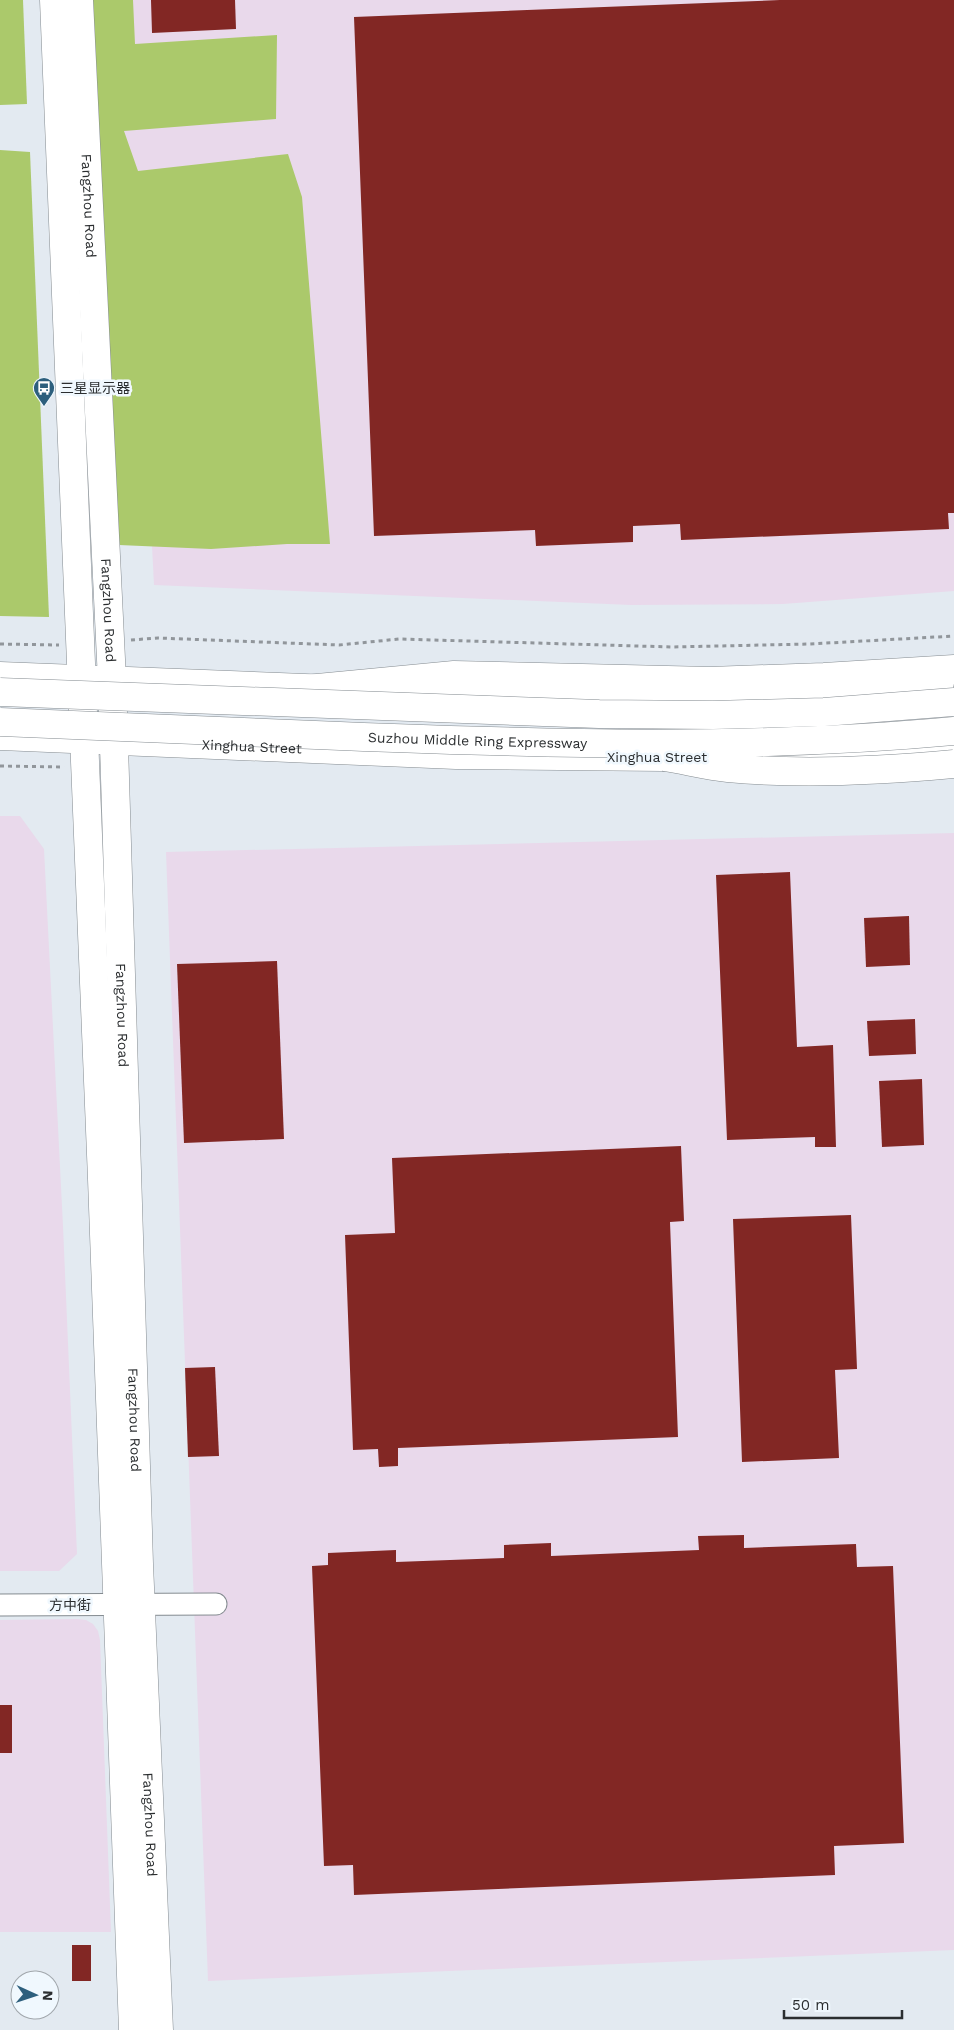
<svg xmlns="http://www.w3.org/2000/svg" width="954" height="2030" font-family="'Work Sans','Noto Sans SC',sans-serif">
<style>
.industrial{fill:#e9d9eb}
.forest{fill:#abc96b}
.building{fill:#822724}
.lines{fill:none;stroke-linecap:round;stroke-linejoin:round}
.minor-casing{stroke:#848b90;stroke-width:23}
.major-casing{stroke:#848b90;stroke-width:29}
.highway-casing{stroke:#848b90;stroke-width:29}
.path{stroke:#91969b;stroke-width:3;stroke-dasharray:4 4;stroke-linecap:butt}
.minor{stroke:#fff;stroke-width:21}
.major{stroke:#fff;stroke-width:28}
.highway{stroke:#fff;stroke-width:28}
.highway-bridge-casing{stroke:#848b90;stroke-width:29;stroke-linecap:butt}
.highway-bridge{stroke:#fff;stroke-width:28}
.labels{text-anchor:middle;stroke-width:5;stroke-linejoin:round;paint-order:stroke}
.street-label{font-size:14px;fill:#2b2e30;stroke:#f0f8fe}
.poi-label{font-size:14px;fill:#2b2e30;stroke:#f0f8fe;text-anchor:start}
</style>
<rect width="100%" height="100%" fill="#e3eaf1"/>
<!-- industrial -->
<g class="industrial">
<polygon points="118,0 954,0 954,591 783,604 631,605 154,585 148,466 136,391"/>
<polygon points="0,816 20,816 44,849 63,1226 77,1554 59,1571 0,1571"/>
<polygon points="954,833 954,1950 208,1981 166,852"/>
<polygon points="77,1619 86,1620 93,1624 98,1631 100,1640 111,1932 0,1932 0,1620"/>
</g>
<!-- forest -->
<g class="forest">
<polygon points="0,0 23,0 27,104 0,105"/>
<polygon points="89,0 133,0 135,44 277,35 276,119 124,131 138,171 288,154 302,197 330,544 287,544 211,549 119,545"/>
<polygon points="0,150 30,152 49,617 0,616"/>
</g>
<!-- building -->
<g class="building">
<polygon points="151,0 235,0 236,29 152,33"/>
<polygon points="780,0 954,0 954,513 948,513 949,529 681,540 680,524 633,526 633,542 536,546 535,530 374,536 354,17"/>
<polygon points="790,872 797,1047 833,1045 836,1147 815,1147 815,1137 727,1140 716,875"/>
<polygon points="909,916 910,965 866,967 864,918"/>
<polygon points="277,961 284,1139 184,1143 177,964"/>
<polygon points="915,1019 916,1054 869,1056 867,1021"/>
<polygon points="922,1079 924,1145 882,1147 879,1081"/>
<polygon points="681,1146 684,1221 670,1222 678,1437 398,1448 398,1466 379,1467 378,1449 353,1450 345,1235 395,1233 392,1158"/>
<polygon points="851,1215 857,1369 835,1370 839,1458 742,1462 733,1219"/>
<polygon points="215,1367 219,1456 188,1457 185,1368"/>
<polygon points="744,1535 744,1548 856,1544 857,1567 893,1566 904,1843 834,1846 835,1875 354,1895 353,1865 324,1866 312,1566 328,1565 328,1553 396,1550 396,1562 504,1558 504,1545 551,1543 551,1556 699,1550 698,1536"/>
<rect x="0" y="1705" width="12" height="48"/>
<rect x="72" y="1945" width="19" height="36"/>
</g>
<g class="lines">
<!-- minor casing -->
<g class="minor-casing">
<polyline id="minor" points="0,1605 216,1604"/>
</g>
<!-- major casing -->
<g class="major-casing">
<g id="major">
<polyline points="54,0 102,1179 133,2030"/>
<path id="s1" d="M79 0 112 680 139 1564 159 2030"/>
<polyline points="0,676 330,689"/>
<polyline points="393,690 711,694 824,692 940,683"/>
<path id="s2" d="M0 736 456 755 663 757"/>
<polyline points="746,757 825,758 954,745"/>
</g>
</g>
<!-- highway casing -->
<g class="highway-casing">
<polyline id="highway" points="307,689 454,675 710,681 824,677 954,669"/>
</g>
<!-- path -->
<g class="path">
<polyline points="131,640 158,638 339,645 399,639 672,647 810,644 954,636"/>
<polyline points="0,644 59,645"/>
<polyline points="0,766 64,767"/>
</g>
<!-- minor -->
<use href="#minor" class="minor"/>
<!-- major -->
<use href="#major" class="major"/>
<!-- highway -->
<use href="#highway" class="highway"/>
<!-- highway-bridge casing -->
<g class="highway-bridge-casing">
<g id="highway-bridge">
<polyline points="0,692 599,714 713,715 824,712 954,702"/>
<path id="s3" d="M0 722C113 727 227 731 340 736 545 744 750 750 954 731"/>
<path d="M664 757C685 760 706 766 728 768 803 775 879 771 954 764"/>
</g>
</g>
<!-- highway-bridge -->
<use href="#highway-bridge" class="highway-bridge"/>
</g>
<!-- icons -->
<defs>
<g id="bus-pin" transform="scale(1.125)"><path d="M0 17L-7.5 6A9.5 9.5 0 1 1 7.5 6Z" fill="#2d5f7d" stroke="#f0f8fe"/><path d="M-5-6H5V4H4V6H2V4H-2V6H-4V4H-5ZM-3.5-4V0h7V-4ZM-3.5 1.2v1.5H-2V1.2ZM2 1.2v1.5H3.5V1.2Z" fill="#fff"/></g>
</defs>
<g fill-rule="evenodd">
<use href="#bus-pin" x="44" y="388"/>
</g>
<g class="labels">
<!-- street labels -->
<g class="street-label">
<text dy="5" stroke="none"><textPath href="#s1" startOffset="206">Fangzhou Road</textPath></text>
<text dy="5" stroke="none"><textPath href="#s1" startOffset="611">Fangzhou Road</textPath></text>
<text dy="5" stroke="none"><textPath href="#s3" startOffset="478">Suzhou Middle Ring Expressway</textPath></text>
<text dy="5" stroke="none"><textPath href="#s2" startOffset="252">Xinghua Street</textPath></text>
<text x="657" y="762">Xinghua Street</text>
<text dy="5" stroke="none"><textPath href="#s1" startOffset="1016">Fangzhou Road</textPath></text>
<text dy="5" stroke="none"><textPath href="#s1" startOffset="1421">Fangzhou Road</textPath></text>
<text x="70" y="1610">方中街</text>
<text dy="5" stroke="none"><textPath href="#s1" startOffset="1826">Fangzhou Road</textPath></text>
</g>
<!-- poi labels -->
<g class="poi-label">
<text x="60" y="393">三星显示器</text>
</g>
</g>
<!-- north arrow -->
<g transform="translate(35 1995) rotate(93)"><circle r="24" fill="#f0f8fe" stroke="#a1a7ac"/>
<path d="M0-4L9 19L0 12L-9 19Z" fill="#2d5f7d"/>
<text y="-8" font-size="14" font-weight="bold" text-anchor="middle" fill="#2b2e30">N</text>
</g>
<!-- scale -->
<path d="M784 2010v8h118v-8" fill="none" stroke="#2b2e30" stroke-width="2.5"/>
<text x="792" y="2010" font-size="15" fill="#2b2e30" stroke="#f0f8fe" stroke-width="4" paint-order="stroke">50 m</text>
</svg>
